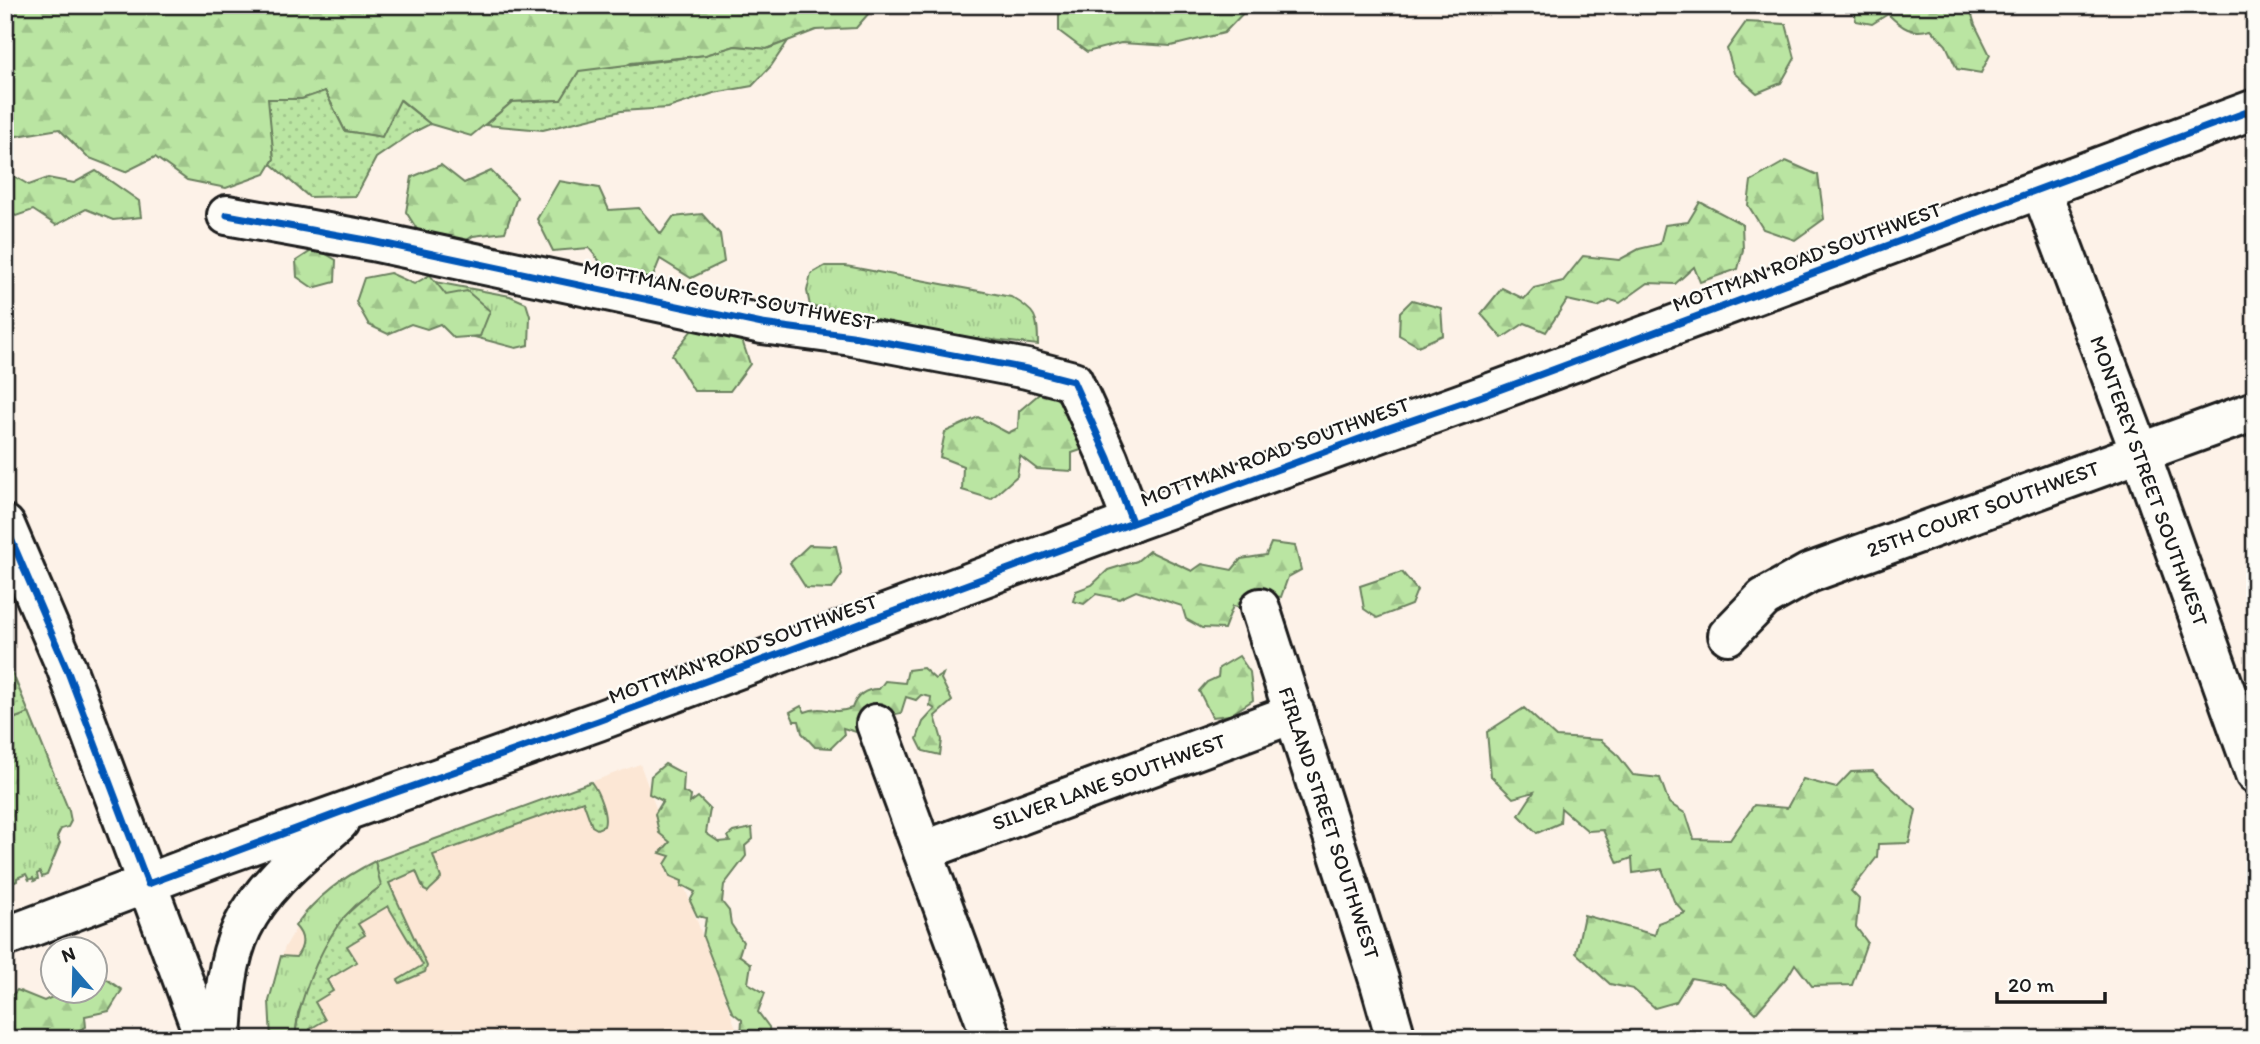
<svg xmlns="http://www.w3.org/2000/svg" width="2260" height="1044" font-family="Itim,sans-serif">
<style>
.built{fill:#fce7d5}
.grass{fill:url(#grass-tufts);stroke:#6b805f;stroke-width:2}
.forest{fill:url(#forest-firs);stroke:#6b805f;stroke-width:2}
.garden{fill:url(#garden-dots);stroke:#6b805f;stroke-width:2}
.lines{fill:none;stroke-linecap:round;stroke-linejoin:round}
.minor-casing{stroke:#1c1c1c;stroke-width:44}
.minor{stroke:#fdfcf7;stroke-width:38}
.cycleway-casing{stroke:#fdfcf7;stroke-width:11}
.cycleway{stroke:#0057b8;stroke-width:7}
.labels{text-anchor:middle;stroke-width:5;stroke-linejoin:round;paint-order:stroke}
.street-label{font-size:21px;fill:#1c1c1c;stroke:#fdfcf7}
</style>
<defs>
<pattern id="grass-tufts" width="24" height="20" patternUnits="userSpaceOnUse" patternTransform="scale(1.75)"><rect width="24" height="20" fill="#bae5a2"/><path d="M3 7l-1-3M5 7V3M7 7l1-3M15 17l-1-3M17 17v-4M19 17l1-3" fill="none" stroke="#9fc48b"/></pattern>
<pattern id="forest-firs" width="22" height="20" patternUnits="userSpaceOnUse" patternTransform="scale(1.75)"><rect width="22" height="20" fill="#bae5a2"/><path d="M5 1l3.5 6h-7zM16 11l3.5 6h-7z" fill="#9fc48b"/></pattern>
<pattern id="garden-dots" width="8" height="8" patternUnits="userSpaceOnUse" patternTransform="scale(1.75)"><rect width="8" height="8" fill="#bae5a2"/><path d="M2 2h.1M6 6h.1" fill="none" stroke="#9fc48b" stroke-width="1.8" stroke-linecap="round"/></pattern>
</defs>
<rect width="100%" height="100%" fill="#fdf2e8"/>
<filter id="ink" filterUnits="userSpaceOnUse"><feTurbulence type="fractalNoise" baseFrequency=".0143" numOctaves="2"/><feDisplacementMap in="SourceGraphic" scale="14" xChannelSelector="R" yChannelSelector="G"/><feConvolveMatrix kernelMatrix="1 2 1 2 8 2 1 2 1" color-interpolation-filters="sRGB"/></filter>
<g filter="url(#ink)">
<!-- built -->
<polygon class="built" points="640,764 740,1039 271,1039 269,1001 274,979 285,947 307,910 336,884 375,861"/>
<!-- grass -->
<g class="grass">
<path d="M825 266H846L1011 297C1036 311 1038 316 1038 345L958 336 891 325 810 306 807 291 811 274Z"/>
<polygon points="435,282 510,296 526,303 530,316 529,345 516,348 474,337 480,335"/>
<polygon points="29,713 69,811 71,821 68,827 61,829 57,837 60,843 47,875 42,877 40,872 37,874 38,879 34,881 33,878 29,880 26,874 17,878 17,881 5,886 5,722"/>
<path d="M375 861 382 886 356 905 340 922 328 945 298 1013 295 1039H271L269 1001 281 956 296 957C304 947 305 936 295 926 317 896 342 878 375 861Z"/>
</g>
<!-- forest -->
<g class="forest">
<polygon points="5,5 876,5 856,28 816,30 767,49 735,46 706,55 631,63 561,100 512,102 471,136 430,124 401,100 382,137 345,131 325,91 302,99 269,99 274,159 265,174 226,188 187,180 155,157 125,172 87,157 59,129 5,138"/>
<polygon points="1059,5 1251,5 1224,33 1171,46 1121,43 1087,52 1059,31"/>
<path d="M1853 5H1969L1975 25 1990 55 1981 73 1957 69 1946 45 1931 29C1912 35 1902 28 1888 14L1872 24 1856 21Z"/>
<polygon points="1746,22 1786,24 1795,58 1781,83 1757,93 1734,73 1727,49"/>
<polygon points="1786,161 1818,175 1824,219 1795,240 1763,229 1748,205 1751,181"/>
<polygon points="441,165 464,183 491,171 517,197 505,232 473,236 452,250 422,237 406,212 412,177"/>
<polygon points="5,171 29,185 48,178 74,183 96,171 139,201 141,217 113,220 86,209 56,225 33,210 16,216 5,209"/>
<polygon points="559,181 599,188 609,210 639,208 661,234 673,217 702,214 720,234 724,262 691,278 660,259 650,284 614,279 589,248 553,251 537,219"/>
<polygon points="1700,202 1742,224 1743,250 1738,269 1700,282 1694,267 1675,284 1648,283 1620,303 1611,300 1598,307 1567,300 1546,332 1525,323 1502,338 1481,314 1502,288 1524,299 1534,288 1563,281 1583,256 1619,260 1639,249 1660,244 1665,225 1688,222"/>
<polygon points="316,248 336,260 335,282 313,288 297,277 296,261"/>
<polygon points="390,273 414,284 430,275 446,295 467,291 490,311 480,336 454,338 440,324 427,329 411,324 388,334 369,325 356,302 364,278"/>
<polygon points="1412,300 1441,308 1443,335 1418,346 1399,335 1400,312"/>
<polygon points="696,325 741,337 750,364 730,391 694,391 672,355"/>
<polygon points="1045,389 1082,420 1090,447 1072,453 1072,471 1037,469 1020,456 1017,476 991,499 962,490 963,466 940,457 945,432 978,417 1008,433 1018,428 1019,411"/>
<polygon points="1271,543 1295,546 1301,570 1288,577 1281,597 1266,595 1250,610 1233,606 1224,629 1202,628 1186,619 1182,606 1136,591 1119,599 1096,594 1084,604 1073,601 1076,591 1092,585 1108,570 1137,561 1149,551 1192,571 1202,564 1232,570 1241,559 1266,555"/>
<polygon points="809,545 836,546 842,574 832,589 806,588 790,563"/>
<polygon points="1402,572 1417,590 1411,605 1377,618 1364,609 1360,586"/>
<polygon points="1239,656 1250,672 1253,700 1230,715 1212,717 1199,691 1207,682 1218,677 1219,668"/>
<path d="M923 668 935 679 943 674 941 679 952 701 935 716 942 740 940 755 923 751 917 739 923 722 935 709 930 706 931 697 921 695 916 700 906 697 901 713 886 716 856 732 843 728 844 735 831 748 815 747 802 733 799 721H794L790 712 801 706 805 712C825 704 830 716 852 708 856 696 866 688 879 689L885 681 905 683 908 670Z"/>
<polygon points="1524,708 1556,737 1601,740 1616,753 1633,775 1660,778 1669,803 1686,814 1694,839 1730,840 1754,805 1787,808 1803,779 1836,788 1851,772 1873,771 1916,810 1909,843 1878,844 1877,857 1851,891 1859,899 1856,927 1867,942 1852,985 1812,986 1795,964 1788,976 1756,1013 1724,984 1691,978 1676,1002 1655,1008 1633,989 1610,984 1576,953 1584,915 1655,935 1658,923 1685,913 1674,901 1662,869 1633,873 1632,858 1618,863 1603,830 1588,831 1561,808 1560,823 1537,833 1519,815 1534,792 1513,798 1491,776 1487,732"/>
<polygon points="665,764 684,774 683,792 691,796 690,803 698,797 710,809 706,833 719,842 730,841 728,836 733,832 752,828 753,839 745,846 746,856 724,885 722,902 729,911 731,924 743,942 739,955 751,964 748,983 765,993 758,1012 769,1027 770,1039 735,1039 741,1036 742,1020 732,1012 703,937 706,918 697,916 690,901 695,892 684,886 681,887 682,881 670,876 665,864 670,856 660,853 670,842 659,833 655,814 663,801 649,794 651,776"/>
<polygon points="95,971 122,990 109,1011 85,1016 86,1027 59,1039 5,1039 5,1003 17,990 44,1001 63,992 94,992"/>
</g>
<!-- garden -->
<g class="garden">
<polygon points="788,41 771,66 752,86 714,93 668,108 621,111 543,130 485,125 512,102 561,100 579,71 706,55 735,46 767,49"/>
<polygon points="325,91 345,131 382,137 400,100 430,124 414,132 376,158 356,196 309,197 271,164 274,159 268,99 302,99"/>
<polygon points="5,655 29,713 10,720 5,707"/>
<path d="M591 782C598 791 608 815 604 826L597 829 592 826 583 801 433 855 441 878C438 884 432 886 428 892L424 890 416 871 389 883 427 966 425 972 400 983 398 980 423 965 388 906 358 924 365 935 347 946 357 962 327 980 333 991 315 1002 325 1020 310 1029 316 1039H295C298 1000 318 954 340 922 351 908 367 897 381 886L375 861Z"/>
</g>
<g class="lines">
<!-- minor casing -->
<g class="minor-casing">
<g id="minor">
<polyline points="2041,190 2140,452 2255,774"/>
<polyline points="227,215 372,241 762,324 852,336 1027,369 1073,381 1108,458 1132,522"/>
<polyline points="5,525 66,667 205,1039"/>
<polyline points="1260,608 1380,983 1396,1039"/>
<polyline points="1728,635 1764,598 1809,573 2255,411"/>
<polyline points="876,724 992,1039"/>
<polyline points="923,851 1295,713"/>
<polyline points="5,937 217,857 598,721 1132,522 1488,394 2255,109"/>
<path d="M222 1039C224 1002 226 961 242 928 263 884 304 853 339 822"/>
</g>
</g>
<!-- minor -->
<use href="#minor" class="minor"/>
<!-- cycleway casing -->
<g class="cycleway-casing">
<g id="cycleway">
<polyline points="227,215 372,241 762,324 852,336 1027,369 1073,381 1108,458 1132,522"/>
<polyline points="5,525 66,667 148,884 357,806 598,721 1389,428 1488,394 2255,109"/>
</g>
</g>
<!-- cycleway -->
<use href="#cycleway" class="cycleway"/>
</g>
</g>
<g class="labels">
<!-- street labels -->
<g class="street-label">
<text transform="translate(1807 257) rotate(-20)" y="7">MOTTMAN ROAD SOUTHWEST</text>
<text transform="translate(729 295) rotate(11)" y="7">MOTTMAN COURT SOUTHWEST</text>
<text transform="translate(1275 452) rotate(-20)" y="7">MOTTMAN ROAD SOUTHWEST</text>
<text transform="translate(2149 481) rotate(70)" y="7">MONTEREY STREET SOUTHWEST</text>
<text transform="translate(1983 509) rotate(-20)" y="7">25TH COURT SOUTHWEST</text>
<text transform="translate(743 649) rotate(-20)" y="7">MOTTMAN ROAD SOUTHWEST</text>
<text transform="translate(1109 782) rotate(-20)" y="7">SILVER LANE SOUTHWEST</text>
<text transform="translate(1329 823) rotate(72)" y="7">FIRLAND STREET SOUTHWEST</text>
</g>
</g>
<!-- margin -->
<rect width="2260" height="1044" fill="none" stroke="#fdfcf7" stroke-width="28"/>
<rect x="14" y="14" width="2232" height="1016" fill="none" stroke="#1c1c1c" stroke-width="2.5" filter="url(#ink)"/>
<!-- north arrow -->
<g transform="translate(74 970) rotate(340)"><circle r="33" fill="#fdfcf7" stroke="#a3a29f" stroke-width="2"/>
<path d="M0-5L12 26L0 18L-12 26Z" fill="#1f6fb2"/>
<text y="-10" font-size="19" font-weight="bold" text-anchor="middle" fill="#1c1c1c">N</text>
</g>
<!-- scale -->
<path d="M1997 992v10h108v-10" fill="none" stroke="#1c1c1c" stroke-width="3.5"/>
<text x="2008" y="992" font-size="21" fill="#1c1c1c" stroke="#fdfcf7" stroke-width="5" paint-order="stroke">20 m</text>
</svg>
